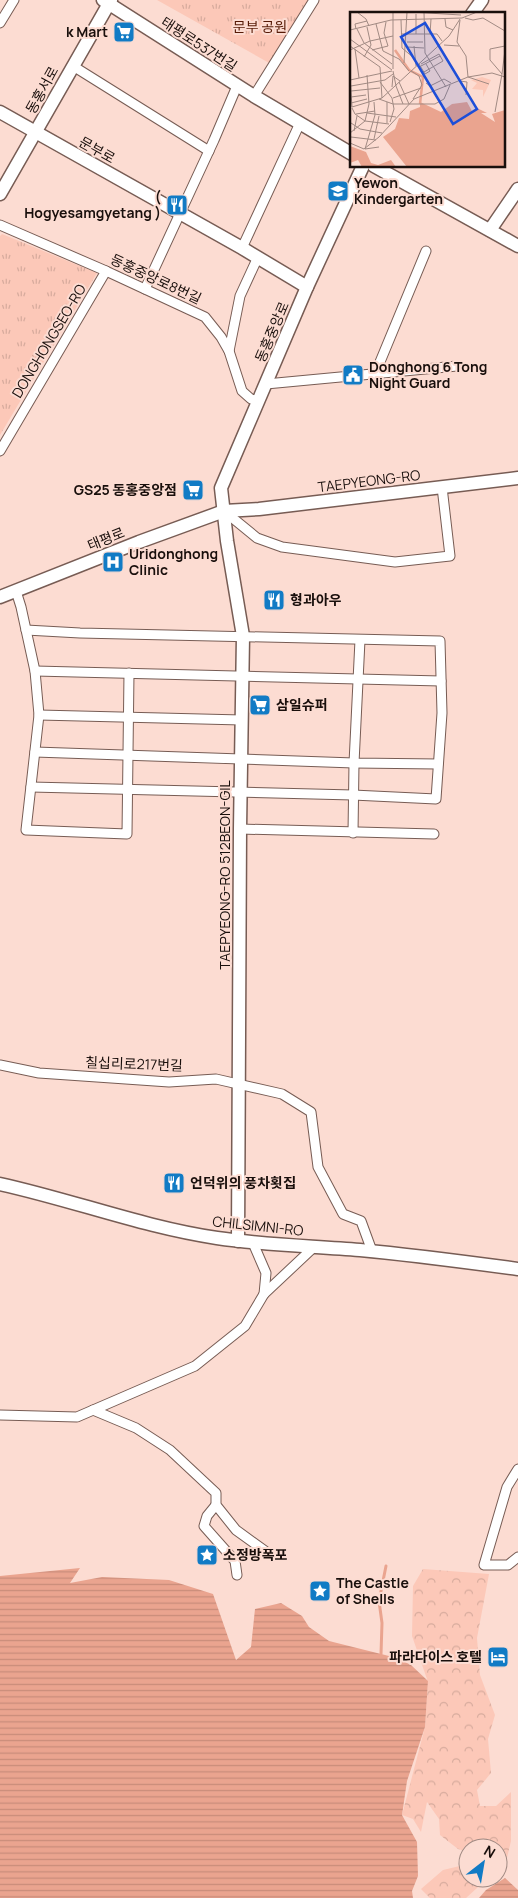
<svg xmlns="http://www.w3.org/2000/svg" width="518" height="1898" font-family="Manrope,'Noto Sans KR',sans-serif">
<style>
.grass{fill:url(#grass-tufts)}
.forest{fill:url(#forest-crowns)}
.water{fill:url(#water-rules)}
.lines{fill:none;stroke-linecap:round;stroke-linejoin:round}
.stream{stroke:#eaa48f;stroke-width:3}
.street-casing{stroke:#775c54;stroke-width:11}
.secondary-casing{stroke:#775c54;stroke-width:15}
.street{stroke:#fff;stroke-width:9}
.secondary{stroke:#fff;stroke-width:12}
.labels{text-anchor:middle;stroke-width:4;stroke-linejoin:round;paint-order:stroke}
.park-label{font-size:14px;fill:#571a06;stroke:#fcdcd2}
.poi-label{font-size:14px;font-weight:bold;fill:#190f0c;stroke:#fcdcd2;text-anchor:start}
.street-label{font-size:14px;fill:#190f0c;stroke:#fcdcd2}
.inset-river{fill:none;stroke:#eaa48f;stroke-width:2.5}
.inset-road{fill:none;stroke:#a18a83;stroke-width:1}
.view{fill:#1d4ed8;fill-opacity:0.15;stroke:#1d4ed8;stroke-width:2.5}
.inset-edge{fill:none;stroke:#190f0c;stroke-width:2.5}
</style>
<defs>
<pattern id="grass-tufts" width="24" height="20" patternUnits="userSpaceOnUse" patternTransform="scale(1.25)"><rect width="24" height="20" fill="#fcc8b8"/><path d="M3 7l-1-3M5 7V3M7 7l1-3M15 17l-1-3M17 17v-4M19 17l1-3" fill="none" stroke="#d7ab9d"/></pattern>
<pattern id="forest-crowns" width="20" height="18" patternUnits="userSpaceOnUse" patternTransform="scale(1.25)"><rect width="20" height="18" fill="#fcc8b8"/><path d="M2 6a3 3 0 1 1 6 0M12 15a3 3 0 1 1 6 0" fill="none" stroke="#d7ab9d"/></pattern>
<pattern id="water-rules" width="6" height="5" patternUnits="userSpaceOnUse" patternTransform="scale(1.25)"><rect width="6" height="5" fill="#eaa48f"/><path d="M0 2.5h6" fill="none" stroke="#c88c7a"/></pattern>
</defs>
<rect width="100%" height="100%" fill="#fcdcd2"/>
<!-- grass -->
<g class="grass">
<polygon points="157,0 309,0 271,64"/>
<polygon points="2,234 97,273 0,435 0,236"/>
</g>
<!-- forest -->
<g class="forest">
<polygon points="423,1569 489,1574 477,1638 480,1675 495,1715 488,1739 491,1773 477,1790 480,1806 496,1806 511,1792 511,1841 506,1862 498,1869 498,1848 468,1848 468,1852 458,1849 440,1835 439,1819 427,1802 421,1832 413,1819 402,1815 425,1727 428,1682 412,1636 413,1586"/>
<polygon points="468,1864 468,1878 488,1878 466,1898 430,1898 421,1889 443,1870"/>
</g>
<!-- water -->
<g class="water">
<polygon points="80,1568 70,1583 102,1577 169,1580 213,1594 236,1660 251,1647 255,1609 281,1603 302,1616 309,1627 329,1641 397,1658 411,1665 428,1681 425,1727 407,1781 402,1815 417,1842 418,1876 412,1891 413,1898 0,1898 0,1576"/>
<polygon points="505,1878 518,1890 518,1898 479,1898 486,1890"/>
</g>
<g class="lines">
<!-- stream -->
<polyline class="stream" points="381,1654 382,1623 379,1601 386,1566"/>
<!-- street casing -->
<g class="street-casing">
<g id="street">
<polyline points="0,23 14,0"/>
<polyline points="73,66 209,151"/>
<polyline points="254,96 314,0"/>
<polyline points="0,225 106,271 205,317 221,337 229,351 242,391 251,399 259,401"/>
<polyline points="242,248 300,123"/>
<polyline points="145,289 214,140 237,86"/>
<polyline points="229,351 240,296 258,257"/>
<polyline points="375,374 426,251"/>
<polyline points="266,384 457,366"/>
<polyline points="0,451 106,271"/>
<polyline points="224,511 257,538 282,547 395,562 450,556 442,487"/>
<polyline points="16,591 21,607 35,671 39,715 26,830 127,834 129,673"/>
<polyline points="26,630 80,633 440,641 442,713 436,799 353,795 31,787"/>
<polyline points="35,671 441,681"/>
<polyline points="39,715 242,720"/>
<polyline points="35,752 354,763 438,764"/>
<polyline points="240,829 434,834"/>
<polyline points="353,833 354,763 360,640"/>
<polyline points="0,1065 39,1073 169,1082 216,1079 282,1094 311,1112 318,1167 343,1214 361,1221 372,1251"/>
<polyline points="253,1243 266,1273 264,1294"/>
<polyline points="93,1410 136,1428 170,1450 216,1493 216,1505 236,1530 265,1551"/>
<polyline points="0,1415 77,1417 195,1366 245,1326 264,1294 314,1247"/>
<polyline points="518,1469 507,1487 484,1565 508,1565 518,1557"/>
<polyline points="216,1505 207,1516 204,1526 235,1561 237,1575"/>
</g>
</g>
<!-- secondary casing -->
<g class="secondary-casing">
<g id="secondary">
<polyline points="103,0 254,96 352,154"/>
<polyline points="472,14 482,0"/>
<polyline points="0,112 242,248 307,287"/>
<polyline points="374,166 518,246"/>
<polyline points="0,194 111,0"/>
<polyline points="490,230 518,189"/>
<polyline points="0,597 139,542 224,511 259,509 518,478"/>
<path d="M0 1184C73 1200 143 1227 217 1238 264 1245 312 1246 360 1250 413 1255 466 1262 518 1269"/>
<polyline points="238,1241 240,829 243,636 227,541 221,488 307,287 363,166"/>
</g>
</g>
<!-- street -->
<use href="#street" class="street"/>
<!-- secondary -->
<use href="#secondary" class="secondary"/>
</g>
<!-- icons -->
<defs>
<g id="supermarket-square" transform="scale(1.125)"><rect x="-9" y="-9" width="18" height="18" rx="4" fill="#117bc5" stroke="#fcdcd2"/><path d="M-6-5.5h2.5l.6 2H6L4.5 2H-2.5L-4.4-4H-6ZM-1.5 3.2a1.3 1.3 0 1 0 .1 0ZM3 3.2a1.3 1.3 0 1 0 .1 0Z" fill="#fff"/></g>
<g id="school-square" transform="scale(1.125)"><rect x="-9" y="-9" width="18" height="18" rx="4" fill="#117bc5" stroke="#fcdcd2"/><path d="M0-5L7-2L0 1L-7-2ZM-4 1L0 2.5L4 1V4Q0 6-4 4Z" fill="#fff"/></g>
<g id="restaurant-square" transform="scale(1.125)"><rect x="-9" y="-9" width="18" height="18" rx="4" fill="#117bc5" stroke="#fcdcd2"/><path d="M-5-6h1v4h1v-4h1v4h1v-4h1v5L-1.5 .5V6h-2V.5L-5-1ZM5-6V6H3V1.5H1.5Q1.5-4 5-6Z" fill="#fff"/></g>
<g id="civic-square" transform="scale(1.125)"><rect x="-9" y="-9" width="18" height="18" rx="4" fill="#117bc5" stroke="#fcdcd2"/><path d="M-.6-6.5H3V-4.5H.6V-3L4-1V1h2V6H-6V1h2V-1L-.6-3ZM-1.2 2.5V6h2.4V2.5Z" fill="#fff"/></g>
<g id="hospital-square" transform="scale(1.125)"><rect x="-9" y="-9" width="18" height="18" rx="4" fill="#117bc5" stroke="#fcdcd2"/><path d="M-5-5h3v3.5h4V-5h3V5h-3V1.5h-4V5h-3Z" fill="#fff"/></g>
<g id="sight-square" transform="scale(1.125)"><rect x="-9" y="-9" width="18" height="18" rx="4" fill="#117bc5" stroke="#fcdcd2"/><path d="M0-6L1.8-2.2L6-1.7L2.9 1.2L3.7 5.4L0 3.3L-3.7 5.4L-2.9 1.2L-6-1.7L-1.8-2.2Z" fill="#fff"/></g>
<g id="hotel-square" transform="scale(1.125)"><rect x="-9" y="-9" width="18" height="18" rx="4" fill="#117bc5" stroke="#fcdcd2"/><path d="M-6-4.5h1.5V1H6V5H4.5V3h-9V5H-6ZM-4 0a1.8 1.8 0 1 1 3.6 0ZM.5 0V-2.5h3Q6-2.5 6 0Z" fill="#fff"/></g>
</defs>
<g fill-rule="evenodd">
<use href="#supermarket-square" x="124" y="32"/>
<use href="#school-square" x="338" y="191"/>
<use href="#restaurant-square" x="177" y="205"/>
<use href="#civic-square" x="353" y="375"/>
<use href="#supermarket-square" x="193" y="490"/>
<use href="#hospital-square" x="113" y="562"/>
<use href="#restaurant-square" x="274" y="600"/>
<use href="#supermarket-square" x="260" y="705"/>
<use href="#restaurant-square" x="174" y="1183"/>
<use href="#sight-square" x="207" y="1555"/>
<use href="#sight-square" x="320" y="1591"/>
<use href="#hotel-square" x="498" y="1657"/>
</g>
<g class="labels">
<!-- park labels -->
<g class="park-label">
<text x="260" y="32">문부 공원</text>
</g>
<!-- poi labels -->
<g class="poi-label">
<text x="108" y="37" text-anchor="end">k Mart</text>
<text x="354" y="188">Yewon<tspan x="354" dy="16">Kindergarten</tspan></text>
<text x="161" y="202" text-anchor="end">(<tspan x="161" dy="16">Hogyesamgyetang )</tspan></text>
<text x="369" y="372">Donghong 6 Tong<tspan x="369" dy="16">Night Guard</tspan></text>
<text x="177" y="495" text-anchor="end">GS25 동홍중앙점</text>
<text x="129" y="559">Uridonghong<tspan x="129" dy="16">Clinic</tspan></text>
<text x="290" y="605">형과아우</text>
<text x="276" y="710">삼일슈퍼</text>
<text x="190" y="1188">언덕위의 풍차횟집</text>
<text x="223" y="1560">소정방폭포</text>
<text x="336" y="1588">The Castle<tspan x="336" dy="16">of Shells</tspan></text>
<text x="482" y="1662" text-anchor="end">파라다이스 호텔</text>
</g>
<!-- street labels -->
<g class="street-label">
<text transform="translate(199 44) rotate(33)" y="5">태평로537번길</text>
<text transform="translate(42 90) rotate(-61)" y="5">동홍서로</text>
<text transform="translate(97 150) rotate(29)" y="5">문부로</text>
<text transform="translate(156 279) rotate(25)" y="5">동홍중앙로8번길</text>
<text transform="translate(272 332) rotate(-67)" y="5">동홍중앙로</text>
<text transform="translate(49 341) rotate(-59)" y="5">DONGHONGSEO-RO</text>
<text transform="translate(369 481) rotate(-7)" y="5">TAEPYEONG-RO</text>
<text transform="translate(106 539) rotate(-22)" y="5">태평로</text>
<text transform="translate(225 875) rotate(-90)" y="5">TAEPYEONG-RO 512BEON-GIL</text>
<text transform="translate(134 1064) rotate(2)" y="5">칠십리로217번길</text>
<text transform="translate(258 1226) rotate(6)" y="5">CHILSIMNI-RO</text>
</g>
</g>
<!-- overview -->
<g transform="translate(350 12)">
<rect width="155" height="155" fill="#fcdcd2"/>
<path d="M132 65 141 68 133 85V78L122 77 127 71 121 68Z" fill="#fcc8b8"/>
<path d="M70 90 91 100 102 92 117 90 123 101 127 96 137 101H131L145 110 142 102 155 98V155H57L33 125 45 117 49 106 59 107 60 99 70 95ZM0 134 16 140 21 151 28 153 41 148 46 155H12L8 148 0 151Z" fill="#eaa48f"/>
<path class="inset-river" d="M45 38 59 58 73 65 70 92"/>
<path class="inset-road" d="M7 0 16 7 19 14M61 0 111 3M74 0 75 41 96 75M115 6 123 8 133 6 155 19M95 7 96 15 103 18M51 8 52 36 64 46M36 10 34 21 38 34M26 12 33 39 49 47 59 59M6 17 5 12 17 9M7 17 14 31 42 52M0 18 41 8 112 6 127 0M52 22H87L92 29M66 22V2M80 22 81 7M0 27 42 58M57 30H73M94 33 109 34M0 34 30 55 32 86M64 34 66 54M57 35 74 36M5 37 9 66M0 38 20 29 43 24M22 38 38 34M14 45 21 33 17 15M54 51 57 0M69 52 75 62 80 59 76 52M71 52 89 42 93 49 74 60M71 54 90 44M43 57V0M43 59 46 74M61 59 69 64 72 73 63 87M152 62 155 38M0 65 2 95 32 86 99 24 110 7M118 65 142 61 155 65M118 65 139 72M0 68 42 59M110 69 117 70 116 83M30 70 42 86 44 97 40 110M49 70 59 92M76 71 80 74 94 67 101 71M1 74 35 68 43 62M46 74 53 92M42 75 43 64 50 69M1 79 30 76M1 85 16 83M43 86 71 76M29 87 43 92H85L94 87 100 73M24 90 25 103 15 137 29 135M1 91 17 87M2 96 5 102 15 109 39 112M145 100 152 62 140 48V37L155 34M17 101 46 105M6 102 25 99M1 111 10 117 32 121M37 111V90M4 119 7 104M0 121 15 109 19 92 17 63M1 125 26 128M29 125 64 87 118 65 116 44 107 30 110 8M24 127 29 104M0 131 14 137 29 125"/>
<path class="view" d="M75 11 127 97 103 112 51 25Z"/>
<rect width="155" height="155" class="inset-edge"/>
</g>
<!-- north arrow -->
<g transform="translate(483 1863) rotate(31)"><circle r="24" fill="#fcdcd2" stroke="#a18a83"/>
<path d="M0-4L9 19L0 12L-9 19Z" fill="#117bc5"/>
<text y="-8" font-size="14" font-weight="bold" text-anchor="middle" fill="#190f0c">N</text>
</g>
</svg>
